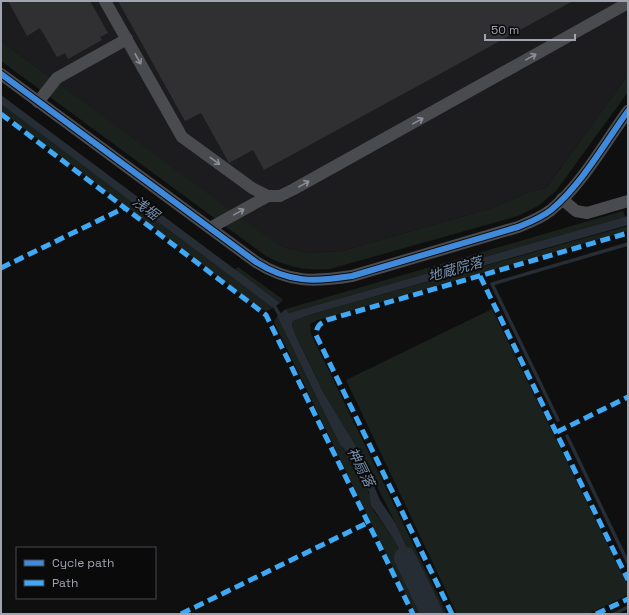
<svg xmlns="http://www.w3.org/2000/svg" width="629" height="615" font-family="'Space Grotesk','Noto Sans JP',sans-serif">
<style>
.built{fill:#1c1c1e}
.green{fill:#1b211d}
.water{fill:#272d34}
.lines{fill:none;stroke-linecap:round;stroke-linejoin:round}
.stream{stroke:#272d34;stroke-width:3.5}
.river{stroke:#272d34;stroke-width:22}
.building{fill:#303032}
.minor{stroke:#4a4b4f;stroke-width:12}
.quiet{stroke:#3fa9f5;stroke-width:5;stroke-dasharray:10 5;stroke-linecap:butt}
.cycleway-casing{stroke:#0a0a0b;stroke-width:8}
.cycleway{stroke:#408adc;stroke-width:6}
.oneway{stroke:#8a8e98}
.labels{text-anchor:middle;stroke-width:3.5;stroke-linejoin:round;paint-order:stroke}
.water-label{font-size:14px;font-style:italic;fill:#778fac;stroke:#0a0a0b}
</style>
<rect width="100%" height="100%" fill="#0f0f10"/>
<!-- built -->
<polygon class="built" points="1,1 628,1 628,75 546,188 532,191 489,209 342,251 309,253 283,247 267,238 1,41"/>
<!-- green -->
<g class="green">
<path d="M1 41 267 237 283 247 309 253 342 251 489 209 532 191 546 188 628 75V92L556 191 538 206 518 216 330 269C306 271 287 267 266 256L1 61Z"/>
<polygon points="1,104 273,308 267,311 259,308 1,111"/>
<polygon points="623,211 625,217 289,313 286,309"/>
<polygon points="628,226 628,231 318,320 310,324 311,334 447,614 432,614 420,592 414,564 396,524 359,451 323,392 295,334 292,325 293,321 312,314"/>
<polygon points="238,267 281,298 283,300 280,303 235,270"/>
<polygon points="492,309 628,586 628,595 588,614 457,614 346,380"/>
<polygon points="277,316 340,445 353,457 365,481 374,511 393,538 404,558 410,587 422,614 415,614 274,322"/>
</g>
<!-- water -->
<g class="water">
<polygon points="1,95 280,303 273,308 1,104"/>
<polygon points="628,216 628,225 312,314 293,321 292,325 295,334 323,392 359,451 380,500 396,524 414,564 420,591 432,614 422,614 410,587 404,558 393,538 371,505 369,492 353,457 340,445 277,316 286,309 289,313"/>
</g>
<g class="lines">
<!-- stream -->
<g class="stream">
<polyline points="273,304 281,317"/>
<polyline points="558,420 492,284 628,244"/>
<polyline points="567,436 628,563"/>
<polyline points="614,614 628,607"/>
</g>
<!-- river -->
<polyline class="river" points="405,558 432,614"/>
</g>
<!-- building -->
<g class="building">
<polygon points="8,1 90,1 108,33 100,37 102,40 68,59 65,53 57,57 40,28 27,36"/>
<polygon points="118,1 573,1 264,170 253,150 229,163 201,113 185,121"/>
</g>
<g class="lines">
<!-- minor -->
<g class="minor">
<polyline points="105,1 182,137 252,188 268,196"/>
<path d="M1 74 256 262C289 283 314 282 352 276L518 227C530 222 541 218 551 210 582 184 604 144 628 111"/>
<polyline points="38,102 57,78 127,39"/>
<polyline points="562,199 576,211 587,213 628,201"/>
<polyline points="210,228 268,196 280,196 294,189 628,3"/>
</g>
<!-- quiet -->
<g class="quiet">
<polyline points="1,114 266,315 413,614"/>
<polyline points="1,268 124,208"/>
<polyline points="480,276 628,580"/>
<polyline points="557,432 628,397"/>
<polyline points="181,614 369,522"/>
<path d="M452 614 316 335C317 325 319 324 327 320L628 233"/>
<polyline points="596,614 628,599"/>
</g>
<!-- cycleway casing -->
<g class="cycleway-casing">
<path id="cycleway" d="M1 74 256 262C289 283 314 282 352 276L518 227C530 222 541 218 551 210 582 184 604 144 628 111"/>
</g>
<!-- cycleway -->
<use href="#cycleway" class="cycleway"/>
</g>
<!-- one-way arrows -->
<defs><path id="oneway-shaft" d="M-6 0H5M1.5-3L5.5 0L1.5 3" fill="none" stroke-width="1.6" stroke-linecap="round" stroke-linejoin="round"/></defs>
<g class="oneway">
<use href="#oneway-shaft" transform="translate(531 57) rotate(-29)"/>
<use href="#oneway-shaft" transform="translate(138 59) rotate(61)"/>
<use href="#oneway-shaft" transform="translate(418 121) rotate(-29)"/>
<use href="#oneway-shaft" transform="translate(215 161) rotate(36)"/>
<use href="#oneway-shaft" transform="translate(304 184) rotate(-29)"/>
<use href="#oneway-shaft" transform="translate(239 212) rotate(-29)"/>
</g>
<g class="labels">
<!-- water labels -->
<g class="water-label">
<text transform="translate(146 208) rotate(37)" y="5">浅堀</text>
<text transform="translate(455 269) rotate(-16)" y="5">地蔵院落</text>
<text transform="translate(361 467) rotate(63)" y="5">神扇落</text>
</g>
</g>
<!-- border -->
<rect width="629" height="615" fill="none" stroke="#a0a4b1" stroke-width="4"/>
<!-- legend -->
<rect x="16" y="547" width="140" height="52" fill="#0a0a0b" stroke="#46484d"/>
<rect x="24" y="560" width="20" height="6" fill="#408adc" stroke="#46484d"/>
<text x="52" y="567" font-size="12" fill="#a0a4b1">Cycle path</text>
<rect x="24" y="580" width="20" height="6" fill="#3fa9f5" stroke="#46484d"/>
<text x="52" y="587" font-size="12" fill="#a0a4b1">Path</text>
<!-- scale -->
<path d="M485 34v6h90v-6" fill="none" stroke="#a0a4b1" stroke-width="2"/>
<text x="491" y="34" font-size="12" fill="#a0a4b1" stroke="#0a0a0b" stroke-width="3" paint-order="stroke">50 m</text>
</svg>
